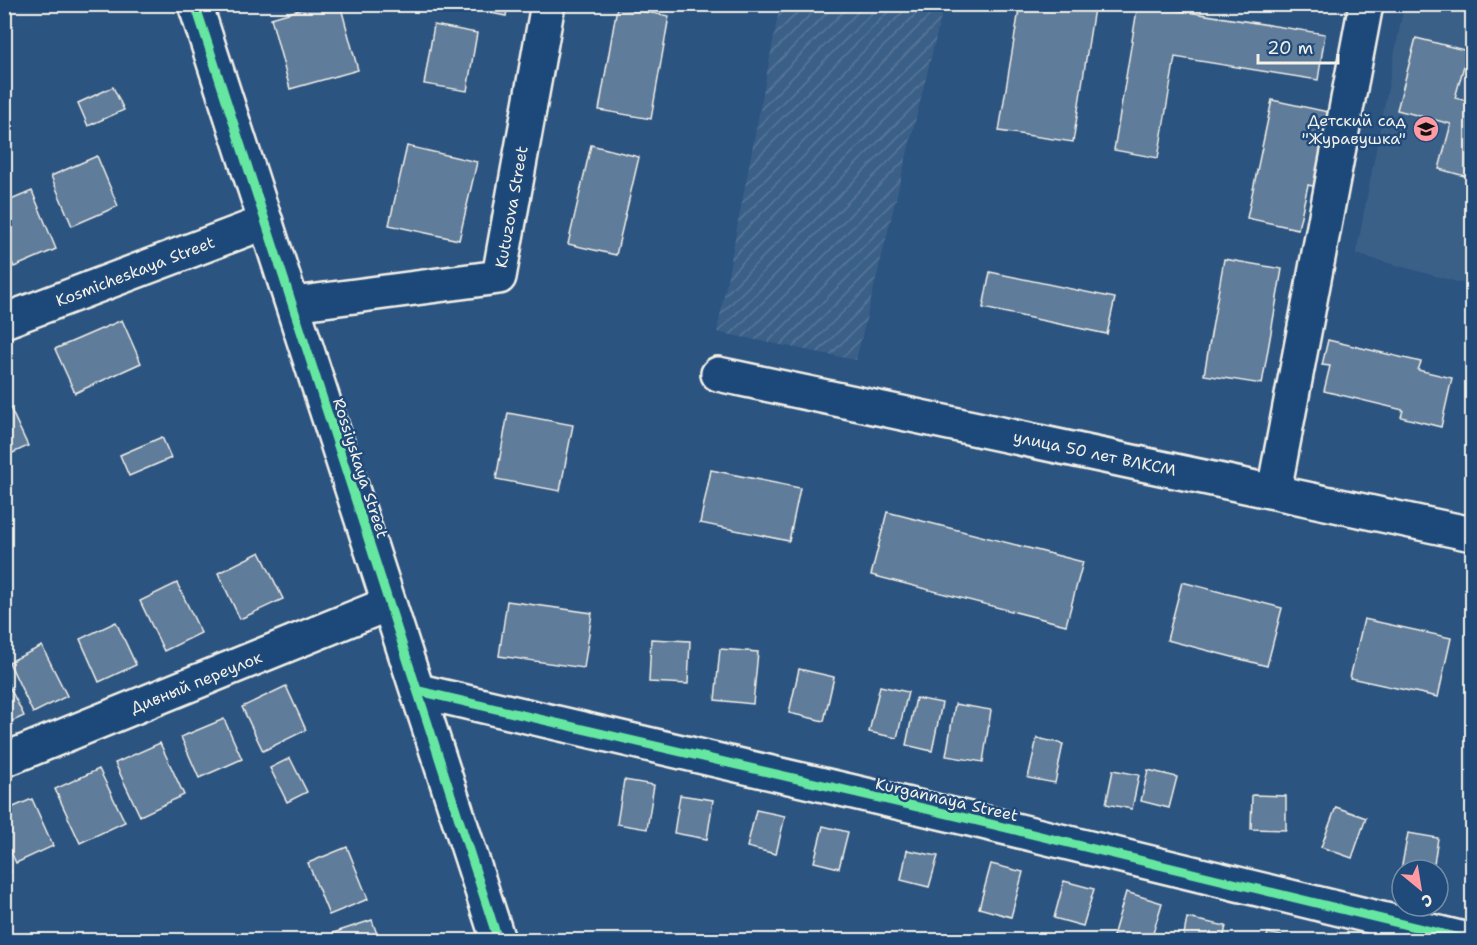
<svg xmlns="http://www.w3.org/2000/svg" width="1477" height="945" font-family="'Shantell Sans',sans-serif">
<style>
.built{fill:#3b6088}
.industrial{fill:url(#industrial-furrows)}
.building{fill:#5e7b9a;stroke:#f4f1e8;stroke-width:1.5}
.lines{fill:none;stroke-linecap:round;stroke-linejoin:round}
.minor-casing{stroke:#f4f1e8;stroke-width:38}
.minor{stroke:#1f4a7a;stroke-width:33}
.cycleway-casing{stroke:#1f4a7a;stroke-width:13}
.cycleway{stroke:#66e7a1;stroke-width:9}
.labels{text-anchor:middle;stroke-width:5;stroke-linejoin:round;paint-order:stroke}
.poi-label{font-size:16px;fill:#f4f1e8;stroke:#1f4a7a;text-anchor:end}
.street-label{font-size:16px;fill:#f4f1e8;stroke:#1f4a7a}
</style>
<defs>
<pattern id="industrial-furrows" width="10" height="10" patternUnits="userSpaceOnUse" patternTransform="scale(1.5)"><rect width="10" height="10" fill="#3b6088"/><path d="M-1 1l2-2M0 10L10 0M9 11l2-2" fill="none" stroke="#587799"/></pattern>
</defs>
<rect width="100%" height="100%" fill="#2c5481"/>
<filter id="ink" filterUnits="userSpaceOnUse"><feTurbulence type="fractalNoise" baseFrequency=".0167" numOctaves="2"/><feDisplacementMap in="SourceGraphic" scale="12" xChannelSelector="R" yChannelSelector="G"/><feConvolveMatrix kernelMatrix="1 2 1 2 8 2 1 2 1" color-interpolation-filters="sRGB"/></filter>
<g filter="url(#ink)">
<!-- built -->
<polygon class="built" points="1404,5 1472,5 1472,286 1356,254"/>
<!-- industrial -->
<polygon class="industrial" points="780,5 944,5 856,360 717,332"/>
<!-- building -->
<g class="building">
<polygon points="320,4 340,4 358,70 290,89 271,18"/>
<polygon points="447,4 508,4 506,16"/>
<polygon points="1020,4 1070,4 1094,8 1073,142 999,131"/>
<polygon points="1138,4 1325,34 1318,80 1175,57 1158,158 1114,150"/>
<polygon points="617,7 669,16 651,119 599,110"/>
<polygon points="434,25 477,33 467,91 424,84"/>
<polygon points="1416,38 1468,51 1455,98 1472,102 1472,178 1439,169 1451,124 1397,110"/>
<polygon points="113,87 124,110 88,126 78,103"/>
<polygon points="1272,100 1333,113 1317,187 1308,185 1298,229 1247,218"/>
<polygon points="591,145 639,157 616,255 568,244"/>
<polygon points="407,146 477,162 459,240 389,225"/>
<polygon points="97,156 118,206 72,226 51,176"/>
<polygon points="32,191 56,249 14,267 4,245 4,203"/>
<polygon points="1224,259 1282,269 1262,384 1204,375"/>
<polygon points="990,272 1115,298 1107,334 983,308"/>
<polygon points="122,320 141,363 75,393 55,349"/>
<polygon points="1328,340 1421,362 1418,370 1452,378 1441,427 1401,417 1403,410 1324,391 1330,366 1322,365"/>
<polygon points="4,395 28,446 4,457"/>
<polygon points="508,413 573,425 560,491 496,479"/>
<polygon points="162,437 171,458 129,476 120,455"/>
<polygon points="711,470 800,488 789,541 700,523"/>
<polygon points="887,512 1083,562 1066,625 871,575"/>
<polygon points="260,552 283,599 240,619 218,573"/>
<polygon points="1182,582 1282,608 1267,666 1167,640"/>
<polygon points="177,583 201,633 164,651 140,601"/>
<polygon points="507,601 592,613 584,668 499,656"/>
<polygon points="1364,619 1451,638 1438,697 1350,678"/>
<polygon points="116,622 136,665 99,682 80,639"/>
<polygon points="651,639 690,641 688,684 649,682"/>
<polygon points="42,646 67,696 33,713 9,662"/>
<polygon points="720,649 758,652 753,704 715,700"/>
<polygon points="799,669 834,677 824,721 789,713"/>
<polygon points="4,676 24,716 4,725"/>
<polygon points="286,686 306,730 263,751 242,707"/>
<polygon points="880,686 908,692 897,738 869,732"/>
<polygon points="916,698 942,703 932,751 906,745"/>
<polygon points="955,704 991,710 983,762 946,756"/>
<polygon points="224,719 242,759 199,778 181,737"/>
<polygon points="1037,738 1063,744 1055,783 1028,778"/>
<polygon points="160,743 184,795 140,816 115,763"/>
<polygon points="290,758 307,792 287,802 270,768"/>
<polygon points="99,769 125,822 80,843 55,789"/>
<polygon points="1113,770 1139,775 1132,809 1106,804"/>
<polygon points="1148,770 1177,777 1169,808 1141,801"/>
<polygon points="624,780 654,785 647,829 617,824"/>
<polygon points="680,795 713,800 707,839 674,833"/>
<polygon points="1252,795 1286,796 1286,830 1251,829"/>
<polygon points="32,799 53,846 16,863 4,837 4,811"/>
<polygon points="1336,807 1366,818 1352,858 1321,847"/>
<polygon points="756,810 785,816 776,854 747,847"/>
<polygon points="823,826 848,832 839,868 814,862"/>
<polygon points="1408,833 1438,838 1433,870 1401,870"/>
<polygon points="347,847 368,899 329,915 308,863"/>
<polygon points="907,850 938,856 929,887 901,880"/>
<polygon points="4,858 11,872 4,876"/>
<polygon points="991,864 1023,872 1011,917 979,908"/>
<polygon points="1064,881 1094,889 1083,926 1054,918"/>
<polygon points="1126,892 1162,903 1151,940 1127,940 1113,936"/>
<polygon points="1187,918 1226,926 1223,940 1183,940"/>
<polygon points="372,920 379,940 336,940 333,933"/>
<polygon points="1268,933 1297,939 1296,940 1266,940"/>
</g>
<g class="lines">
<!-- minor casing -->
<g class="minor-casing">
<g id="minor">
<polyline points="195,4 498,940"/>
<polyline points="294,304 499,277 548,4"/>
<polyline points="4,321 266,222"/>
<polyline points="718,374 1472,534"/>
<polyline points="1274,491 1366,4"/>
<polyline points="419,691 974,820 1468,940"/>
<polyline points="4,760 388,604"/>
</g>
</g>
<!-- minor -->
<use href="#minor" class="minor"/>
<!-- cycleway casing -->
<g class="cycleway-casing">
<g id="cycleway">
<polyline points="195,4 498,940"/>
<polyline points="419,691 974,820 1468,940"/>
</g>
</g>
<!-- cycleway -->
<use href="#cycleway" class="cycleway"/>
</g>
</g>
<!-- icons -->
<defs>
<g id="school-disc" transform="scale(1.35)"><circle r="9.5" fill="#ff9aa2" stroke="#1f4a7a"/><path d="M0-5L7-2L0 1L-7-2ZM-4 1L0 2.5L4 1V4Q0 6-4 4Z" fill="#111"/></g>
</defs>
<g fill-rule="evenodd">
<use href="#school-disc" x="1426" y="129"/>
</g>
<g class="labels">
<!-- poi labels -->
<g class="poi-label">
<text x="1406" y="126">Детский сад<tspan x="1406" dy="18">"Журавушка"</tspan></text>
</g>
<!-- street labels -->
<g class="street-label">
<text transform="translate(511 207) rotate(-80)" y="6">Kutuzova Street</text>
<text transform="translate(135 271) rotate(-21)" y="6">Kosmicheskaya Street</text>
<text transform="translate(1095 453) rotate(12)" y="6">улица 50 лет ВЛКСМ</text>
<text transform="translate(361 468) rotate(72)" y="6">Rossiyskaya Street</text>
<text transform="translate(196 682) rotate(-22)" y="6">Дивный переулок</text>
<text transform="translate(947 799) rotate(13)" y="6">Kurgannaya Street</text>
</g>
</g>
<!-- margin -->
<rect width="1477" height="945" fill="none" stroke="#1f4a7a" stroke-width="24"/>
<rect x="12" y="12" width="1453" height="921" fill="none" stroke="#f4f1e8" stroke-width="2" filter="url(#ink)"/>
<!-- north arrow -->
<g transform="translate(1420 888) rotate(150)"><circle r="28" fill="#1f4a7a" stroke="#748da6" stroke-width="1.5"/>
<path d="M0-4.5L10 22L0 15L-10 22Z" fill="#ff9aa2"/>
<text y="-9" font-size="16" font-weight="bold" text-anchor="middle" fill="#f4f1e8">С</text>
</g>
<!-- scale -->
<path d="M1258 54v9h80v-9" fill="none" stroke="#f4f1e8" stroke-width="3"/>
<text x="1267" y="54" font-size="18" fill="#f4f1e8" stroke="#1f4a7a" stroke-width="4.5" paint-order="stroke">20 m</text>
</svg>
